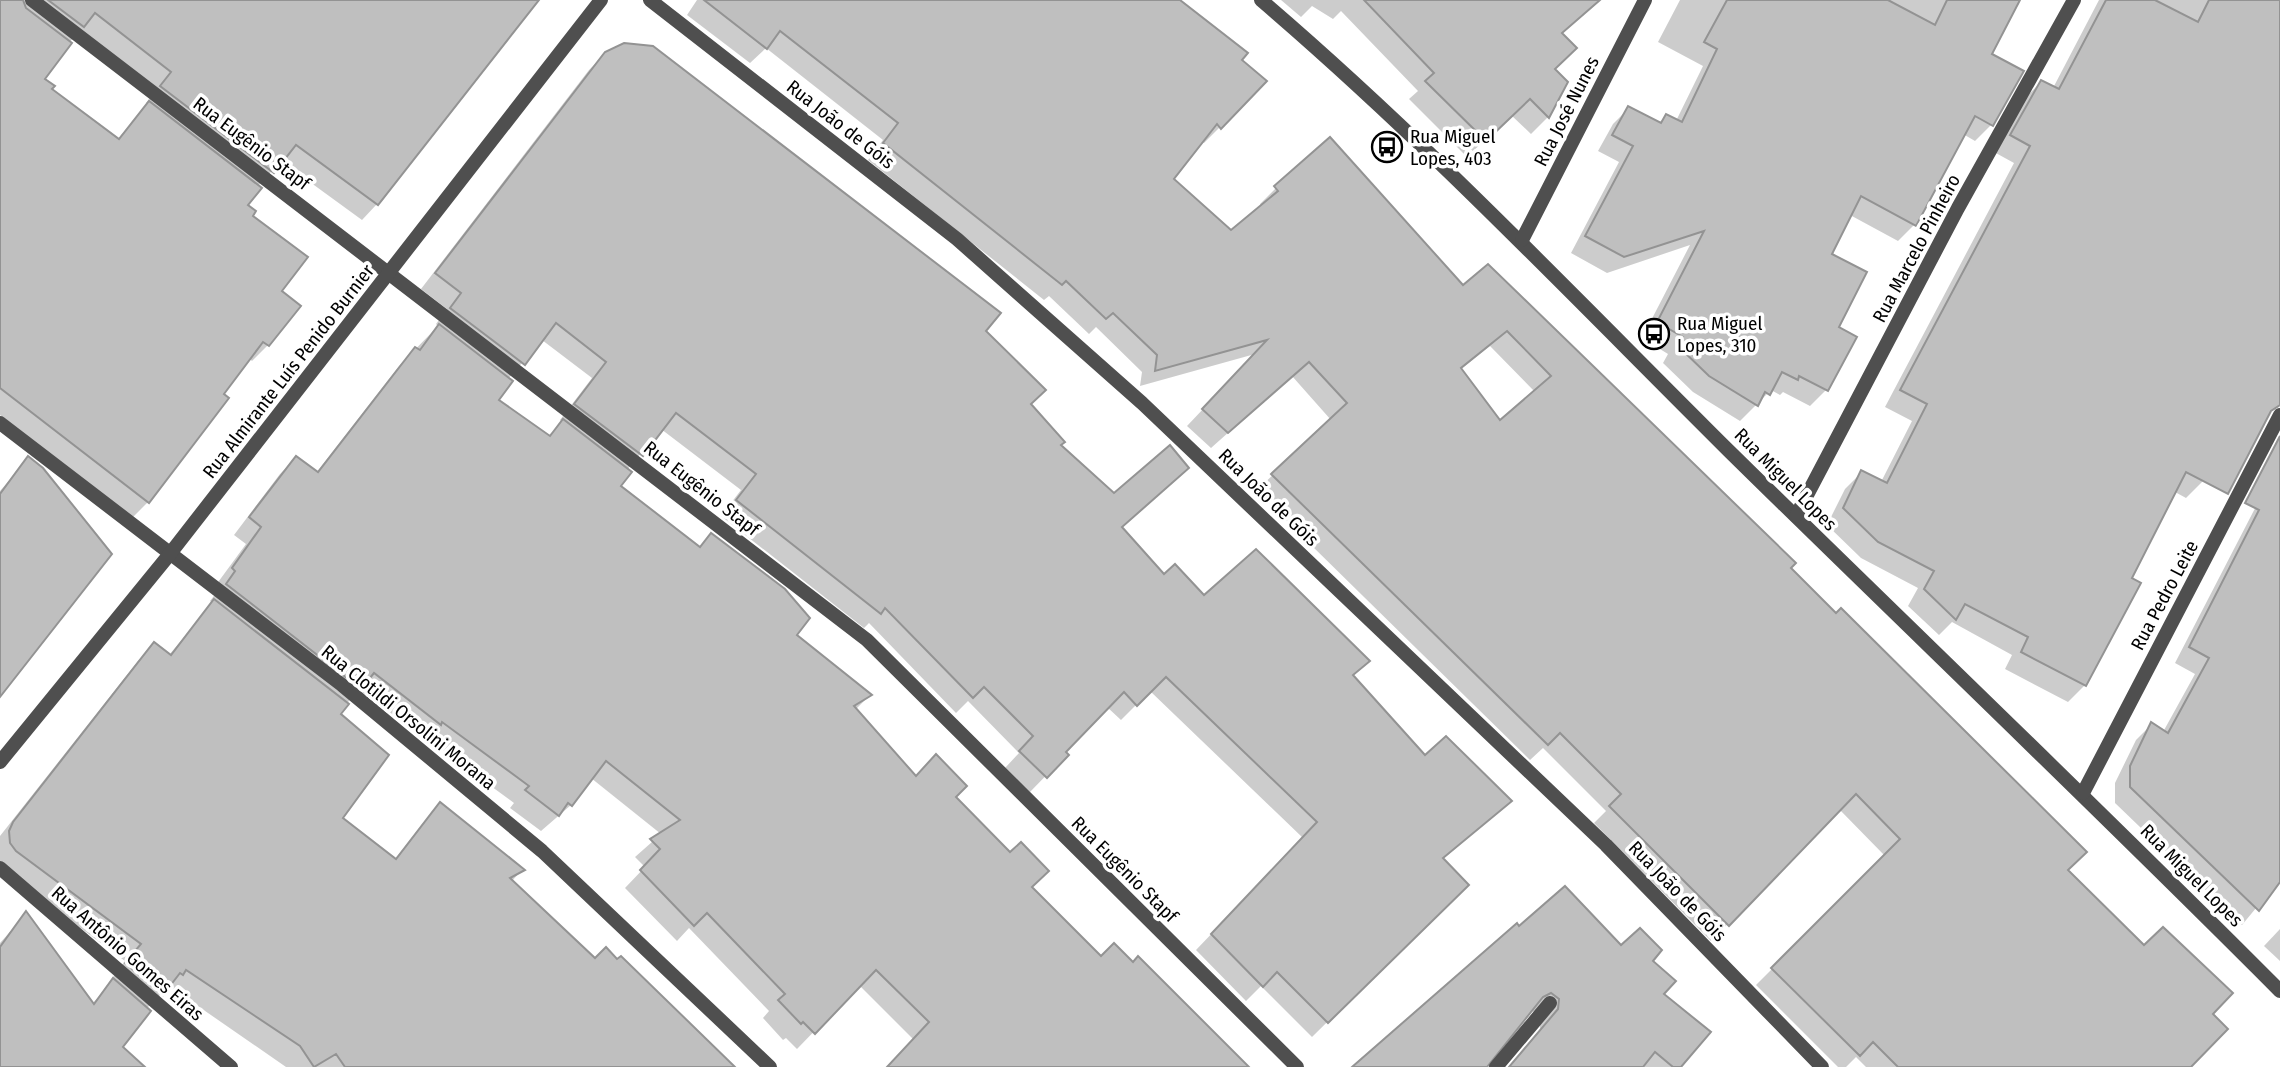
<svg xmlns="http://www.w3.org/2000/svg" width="2280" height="1067" font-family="'Fira Sans Condensed',sans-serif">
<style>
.shadow{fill:#0003;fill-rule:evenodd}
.building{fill:#bfbfbf;stroke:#939393;stroke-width:2;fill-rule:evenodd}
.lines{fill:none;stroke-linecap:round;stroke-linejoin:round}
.minor{stroke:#4f4f4f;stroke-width:14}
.labels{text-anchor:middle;stroke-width:7;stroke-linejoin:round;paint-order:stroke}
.street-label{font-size:19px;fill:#000;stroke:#fff}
.poi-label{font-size:19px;fill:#000;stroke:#fff;text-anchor:start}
</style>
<rect width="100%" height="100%" fill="#fff"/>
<!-- shadow -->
<g class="shadow">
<path d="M0 0H512L377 204 362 220 281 161 257 187 246 205 279 292 268 345 252 361 249 358 148 502 133 517 0 415ZM79 30 157 89 146 103 148 104 117 140 50 90 42 79Z"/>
<path d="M697 0H1164L1265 82 1204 143 1202 141 1172 179 1231 232 1262 206 1260 204 1276 188 1463 287 1788 568 2066 871 2210 1014 2189 1067H1866L1856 1057 1846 1067H1838L1756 985 1885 856 1839 809 1711 941 1594 823 1606 811 1543 748 1530 760 1256 491 1331 420 1292 376 1211 448 1187 426 1255 354 1140 386 1142 372 1096 327 1089 334 1049 296 1044 300 868 160 883 140 766 48 750 63 687 15ZM1490 346 1535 392 1500 422 1460 370Z"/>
<polygon points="1281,0 1588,0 1575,21 1561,34 1553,69 1566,82 1548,117 1531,134 1511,115 1467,157 1409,99 1418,91 1341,11 1333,19 1312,6 1301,17"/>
<polygon points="1680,0 2018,0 1990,55 1991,125 1975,141 1963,134 1914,225 1898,241 1850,215 1830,254 1837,328 1855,337 1826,390 1810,406 1783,392 1780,395 1771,390 1740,421 1693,392 1663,363 1668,354 1642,338 1690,245 1607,273 1571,253 1619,162 1598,151 1613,124 1629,108 1658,124 1666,116 1676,121 1703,66 1658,42"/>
<polygon points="2099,0 2280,0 2280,336 2203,481 2186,498 2175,492 2130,579 2085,685 2068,702 2005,669 2012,655 1952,622 1939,635 1908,606 1918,588 1861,558 1827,525 1845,489 1862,472 1881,482 1912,421 1885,407 2014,163 1994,152 2024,99 2041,82 2053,88"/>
<path d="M606 53 983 331 1029 405 1121 528 1164 577 1352 676 1425 758 1510 801 1442 860 1466 885 1312 1037 1261 986 1246 1001 1196 950 1303 838 1150 691 1121 720 1107 707 1063 752 1066 755 1030 792 1005 768 1019 753 968 701 956 713 869 623 864 628 721 516 741 490 661 429 627 470 618 487 698 548 711 535 795 636 870 695 855 710 915 778 954 797 1030 888 1101 959 1247 1067H888L914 1040 859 985 797 1049 786 1038 783 1040 763 1018 769 1011 689 928 677 941 625 888 645 867 635 857 661 834 591 778 571 805 541 831 510 808 514 803 358 689 339 714 340 818 394 860 440 805 522 870 511 882 595 960 731 1067H286L169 986 146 1009 121 1047 141 1067H0V943L26 914 92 1004 112 982 110 981 125 961 0 868V836L138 661 154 645 169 655 213 603 210 601 220 588 216 585 246 544 234 535 280 474 296 458 316 473 399 366 438 326 436 324 447 309 421 289 589 70ZM542 340 592 378 560 420 563 422 548 436 496 400 508 379Z"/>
<polygon points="28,459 0,693 0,491"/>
<polygon points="2280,460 2280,879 2242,925 2115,803 2115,783 2136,740 2152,724 2163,732 2195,674 2175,663"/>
<polygon points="2280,929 2280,961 2264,946"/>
<polygon points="1621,948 1650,962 1679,1067 1508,1067 1540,1029 1539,1014 1532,1011 1486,1067 1356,1067"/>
</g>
<!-- building -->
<g class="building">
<polygon points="0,0 23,0 26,8 72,43 45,79 55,86 52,89 119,139 149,101 262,188 248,205 256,211 253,216 308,257 282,291 301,306 269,346 263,342 224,394 229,398 149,503 0,388"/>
<polygon points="48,0 539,0 378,205 296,145 274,173 160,86 171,72 95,13 84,27"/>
<path d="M704 0H1180L1248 53 1242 60 1267 81 1221 129 1217 124 1174 179 1231 230 1278 191 1274 186 1330 137 1463 285 1488 264 1796 563 1791 568 1836 613 1841 608 2087 852 2068 870 2144 945 2163 927 2233 993 2213 1014 2228 1029 2191 1067H1898L1873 1042 1860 1056 1771 968 1900 839 1856 794 1729 926 1609 806 1621 794 1560 733 1548 745 1271 474 1347 403 1309 362 1228 433 1202 409 1267 340 1155 371 1157 355 1113 313 1106 319 1066 281 1062 285 883 143 898 123 780 31 767 49ZM1507 331 1551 376 1500 420 1461 368Z"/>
<polygon points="1364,0 1600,0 1562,33 1577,48 1555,69 1568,82 1549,118 1530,99 1486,141 1425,81 1434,73"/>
<polygon points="1727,0 1888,0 1935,25 1947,0 2020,0 1992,54 2024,71 1993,126 1975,116 1916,226 1861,196 1832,254 1867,272 1839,327 1857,337 1828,391 1799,376 1798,380 1782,372 1770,395 1765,392 1758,406 1709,376 1678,346 1683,337 1657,322 1704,231 1624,257 1585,236 1633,146 1612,135 1628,106 1661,123 1666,114 1682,122 1717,49 1704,42"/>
<polygon points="2106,0 2155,0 2198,22 2209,0 2280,0 2280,405 2271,411 2228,494 2186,472 2132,578 2141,583 2086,686 2021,652 2028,637 1965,604 1956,620 1924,589 1934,571 1878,542 1843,508 1861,470 1887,483 1927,404 1900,390 2030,146 2010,135 2041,80 2059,89"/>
<polygon points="624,43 653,46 1001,313 986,331 1046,390 1031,404 1065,442 1061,445 1114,493 1170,445 1189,468 1122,527 1164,574 1175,564 1204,595 1256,549 1370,661 1353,675 1425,755 1446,736 1512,801 1443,858 1469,885 1328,1023 1277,972 1263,987 1211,934 1317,822 1166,677 1137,706 1124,692 1066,752 1069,755 1047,778 1019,751 1033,736 984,687 973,698 885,608 881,614 736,500 756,474 676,413 643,456 574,404 606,362 556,323 525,365 450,308 461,293 435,273 605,52"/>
<polygon points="439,324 513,381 499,400 550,436 563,419 632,472 621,486 700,547 711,533 785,589 810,618 797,635 872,695 854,706 916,776 936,754 967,786 956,797 1010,852 1021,842 1049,871 1032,887 1101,956 1114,943 1133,962 1138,956 1249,1067 887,1067 929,1022 876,970 815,1034 803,1022 801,1024 778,1000 785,994 707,913 694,926 640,870 660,849 650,839 680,820 606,761 572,806 568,803 559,816 525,790 529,786 442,722 441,725 374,673 361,689 226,584 235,571 232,568 261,527 249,517 296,456 318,472 415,347 420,350"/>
<polygon points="2280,436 2280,882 2259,911 2130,787 2130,766 2151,722 2168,733 2209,658 2189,647 2259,510 2245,503"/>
<polygon points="28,456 43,468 112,554 0,697 0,494"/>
<polygon points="214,599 349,704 341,714 389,755 343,818 396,859 440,802 525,870 510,878 595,958 606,947 617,959 621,956 735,1067 345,1067 336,1054 314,1067 300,1046 186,970 183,975 180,973 163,995 125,963 141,944 16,851 10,843 9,831 13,822 154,642 171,655"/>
<polygon points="1565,886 1621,945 1640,928 1662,950 1653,961 1676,981 1664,994 1711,1032 1681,1067 1673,1067 1655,1052 1643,1067 1509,1067 1558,1009 1559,999 1551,993 1543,997 1487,1067 1352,1067 1517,923 1519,926"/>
<polygon points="26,911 94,1004 113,978 151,1011 123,1047 145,1067 0,1067 0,947"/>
</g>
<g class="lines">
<!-- minor -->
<g class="minor">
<polyline points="32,0 867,640 1297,1067"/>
<polyline points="650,0 957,239 1142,403 1606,845 1822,1067"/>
<path d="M1261 0C1426 141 1575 298 1729 451 1912 631 2099 809 2280 991"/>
<polyline points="1522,240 1645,0"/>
<polyline points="0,423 342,685 542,851 770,1067"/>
<polyline points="1796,516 1958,208 2074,0"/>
<polyline points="0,762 169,555 601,0"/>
<polyline points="2083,793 2280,415"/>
<polyline points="0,868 231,1067"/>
<polyline points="1496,1067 1550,1003"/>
</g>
</g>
<!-- icons -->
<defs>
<g id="bus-ring" transform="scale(1.575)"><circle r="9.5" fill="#fff" stroke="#000" stroke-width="1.5"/><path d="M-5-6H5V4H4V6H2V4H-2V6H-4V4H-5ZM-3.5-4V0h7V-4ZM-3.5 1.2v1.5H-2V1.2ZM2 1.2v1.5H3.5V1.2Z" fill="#000"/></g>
</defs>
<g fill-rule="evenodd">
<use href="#bus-ring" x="1387" y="147"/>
<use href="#bus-ring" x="1654" y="334"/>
</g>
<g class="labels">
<!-- street labels -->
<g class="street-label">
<text transform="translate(1566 111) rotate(-63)" y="7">Rua José Nunes</text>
<text transform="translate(841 124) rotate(38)" y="7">Rua João de Góis</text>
<text transform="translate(252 143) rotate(37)" y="7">Rua Eugênio Stapf</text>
<text transform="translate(1916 248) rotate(-62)" y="7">Rua Marcelo Pinheiro</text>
<text transform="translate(288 371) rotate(-52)" y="7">Rua Almirante Luís Penido Burnier</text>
<text transform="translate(1786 479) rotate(45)" y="7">Rua Miguel Lopes</text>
<text transform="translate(702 488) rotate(38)" y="7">Rua Eugênio Stapf</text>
<text transform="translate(1269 497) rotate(44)" y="7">Rua João de Góis</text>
<text transform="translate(2164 595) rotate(-62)" y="7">Rua Pedro Leite</text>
<text transform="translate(409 717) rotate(39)" y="7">Rua Clotildi Orsolini Morana</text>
<text transform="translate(1125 869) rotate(45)" y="7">Rua Eugênio Stapf</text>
<text transform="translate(2192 875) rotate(45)" y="7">Rua Miguel Lopes</text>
<text transform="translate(1678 891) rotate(46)" y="7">Rua João de Góis</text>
<text transform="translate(128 953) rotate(41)" y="7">Rua Antônio Gomes Eiras</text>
</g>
<!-- poi labels -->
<g class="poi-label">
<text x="1410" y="143">Rua Miguel<tspan x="1410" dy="22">Lopes, 403</tspan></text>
<text x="1677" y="330">Rua Miguel<tspan x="1677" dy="22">Lopes, 310</tspan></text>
</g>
</g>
</svg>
